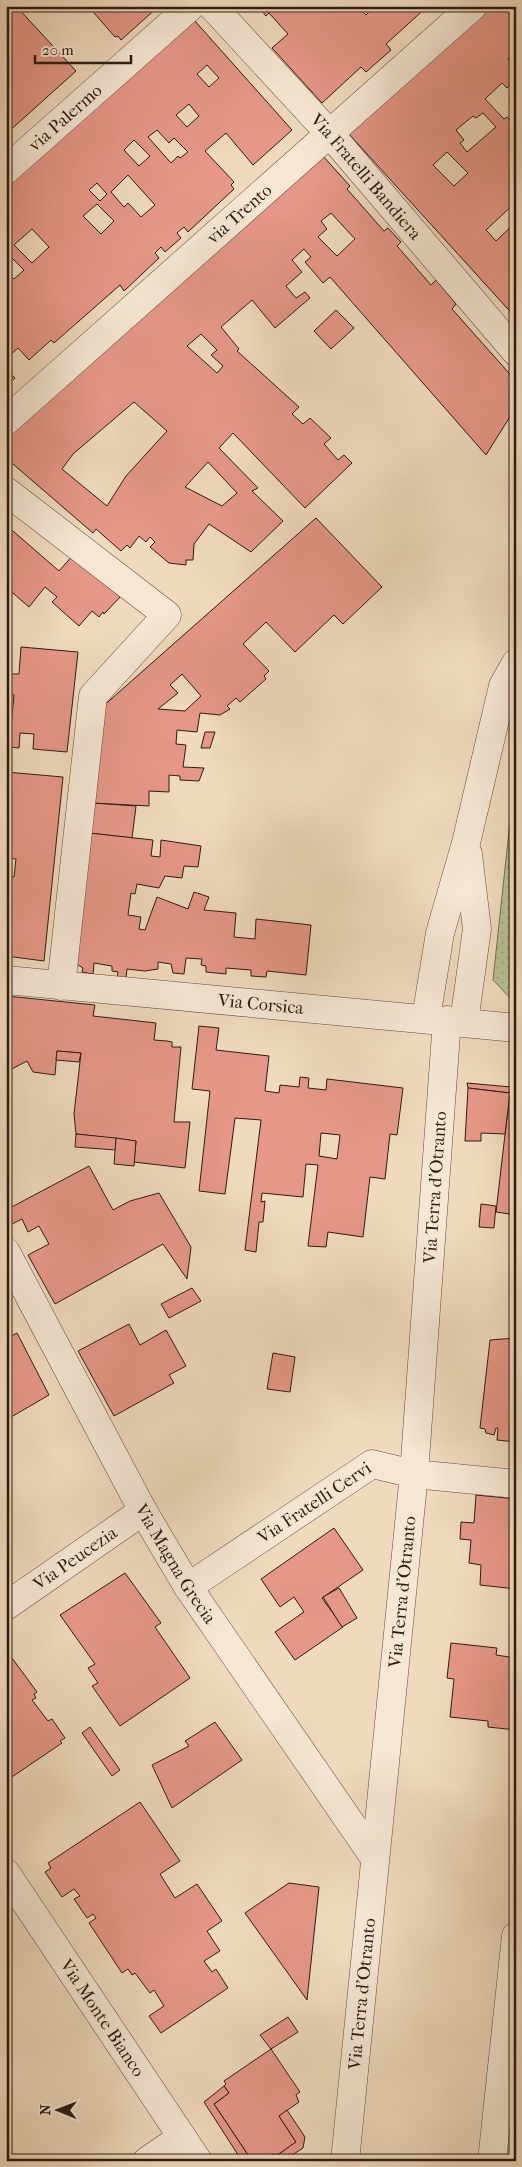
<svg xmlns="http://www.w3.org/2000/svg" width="522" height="2167" font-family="'IM FELL French Canon',serif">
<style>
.park{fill:url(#park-dots);stroke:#726e52}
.building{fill:#e69787;stroke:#2c1c12;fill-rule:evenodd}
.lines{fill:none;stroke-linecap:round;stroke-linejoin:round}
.minor-casing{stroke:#5d4c3d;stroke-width:29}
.minor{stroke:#f5e7d4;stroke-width:28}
.labels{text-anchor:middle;stroke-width:4.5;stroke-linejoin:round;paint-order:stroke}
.street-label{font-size:18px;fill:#2c1c12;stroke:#f5e7d4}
</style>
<defs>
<pattern id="park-dots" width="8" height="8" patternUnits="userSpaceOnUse" patternTransform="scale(1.25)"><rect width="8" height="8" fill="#b7c092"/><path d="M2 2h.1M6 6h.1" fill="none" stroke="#9ea47d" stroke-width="1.8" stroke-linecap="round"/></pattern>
</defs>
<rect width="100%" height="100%" fill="#efdabd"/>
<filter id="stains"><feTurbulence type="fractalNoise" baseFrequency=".004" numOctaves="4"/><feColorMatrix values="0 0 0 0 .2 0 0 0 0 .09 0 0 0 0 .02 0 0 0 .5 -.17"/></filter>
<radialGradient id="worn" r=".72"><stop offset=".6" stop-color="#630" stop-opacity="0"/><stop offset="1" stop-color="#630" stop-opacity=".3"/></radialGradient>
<!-- park -->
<polygon class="park" points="516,766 516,1004 493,980"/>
<!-- building -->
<g class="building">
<polygon points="6,6 16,6 76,71 6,134"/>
<polygon points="88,6 159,6 121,40 118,36 115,37"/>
<polygon points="258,6 357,6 366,15 375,6 428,6 386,44 391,50 366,72 361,67 322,103 272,48 288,34 269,13 266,16"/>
<path d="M487 6H516V51L508 59 516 67V80L507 88 502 83 485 99 504 119 507 117 516 126V202L486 230 496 241 516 222V318L348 133ZM483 113 496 127 467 152 460 143 464 140 456 130 473 116 476 118ZM447 152 468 173 454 186 433 165Z"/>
<path d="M194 20 292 130 253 165 226 133 205 151 234 182 231 185 234 189 188 232 184 227 177 233 181 238 165 252 161 247 155 253 159 258 124 291 120 285 54 343 51 340 29 360 18 348 6 359V271L14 279 24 270 6 252V188ZM207 65 219 78 209 87 197 74ZM189 104 199 116 187 127 176 115ZM157 130 169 143 174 138 188 152 180 158 178 156 171 163 148 137ZM134 140 150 156 139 166 124 150ZM128 175 155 205 141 217 128 203 124 207 111 192ZM97 183 107 194 100 201 89 190ZM97 204 114 221 101 234 83 216ZM32 229 49 247 32 263 14 245Z"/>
<path d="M322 155 350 186 347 189 384 231 388 228 401 242 397 246 431 285 436 280 456 304 452 309 516 381V407L486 455 330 277 323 283 305 262 311 257 304 249 292 260 302 272 286 286 296 298 305 292 310 298 275 328 252 300 221 327 239 349 237 351 299 407 292 414 303 424 310 418 331 438 324 444 338 460 344 455 352 463 305 508 233 433 219 448 258 488 252 491 283 521 251 552 209 524 194 544 193 560H186V565L169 563 150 547 155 542 150 537 146 542 139 536 130 548 127 545 121 551 96 529 93 533 6 458V438ZM331 213 355 239 337 256 318 237 327 229 321 221ZM201 334 217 350 211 355 223 366 217 373 187 346ZM134 402 167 431 126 476 107 506 62 469 73 454ZM208 462 237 493 222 506 185 487Z"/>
<polygon points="336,310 354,328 331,349 314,331"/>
<polygon points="6,369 15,378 6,386"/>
<path d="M316 518 382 587 343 624 334 615 295 652 266 622 243 644 269 671 264 676 266 679 240 702 236 698 227 706 230 709 220 715 200 713 197 732 177 730 176 744 186 745 183 767 204 768 199 781 180 780V776L169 775V792L149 791V806L92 803 101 708ZM182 674 201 696 185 711 158 709 178 693 170 685Z"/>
<polygon points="6,525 59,571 75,553 122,595 104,614 103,612 99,617 92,611 79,626 52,602 57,597 45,587 29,607 6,587"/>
<polygon points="21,647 78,652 67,752 33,749 34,734 20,733 19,748 9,747 14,695 6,694 6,669 10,669 10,674 19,674"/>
<polygon points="205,732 215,732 210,748 201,748"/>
<polygon points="6,772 63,777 44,961 6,956 6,876 14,877 16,859 6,858"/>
<polygon points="92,803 136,806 132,838 89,833"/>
<polygon points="89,833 153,840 151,856 160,857 161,840 201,846 198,867 184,866 182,878 165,876 159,888 137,884 135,894 131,893 128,915 141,917 139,929 145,930 157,897 188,909 194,892 209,897 204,910 236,913 234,937 255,939 256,919 311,925 306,975 267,971 266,977 251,976 251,970 226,968 226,974 206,972 206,966 201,965 202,959 186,958 184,974 173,973 171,964 158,962 158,969 145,971 127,969 126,978 117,977 118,972 112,971 112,966 94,963 93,974 82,972 83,968 75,963"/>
<polygon points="6,996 95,1005 93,1016 156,1023 154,1040 167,1041 172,1042 172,1047 181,1047 174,1122 190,1122 185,1168 134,1162 136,1141 76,1134 74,1114 81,1053 57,1051 55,1075 33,1072 27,1061 6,1072"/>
<path d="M199 1026 219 1028 216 1050 269 1056 265 1091 279 1093 280 1085 299 1087 300 1077 309 1078 308 1088 326 1090 327 1079 403 1088 397 1135 390 1134 385 1179 370 1177 363 1237 328 1232 326 1247 308 1246 318 1165 306 1164 303 1197 262 1193 261 1202 265 1201 263 1222H259L256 1252 245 1250 261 1120 235 1118 225 1194 199 1191 210 1091 192 1089ZM321 1133 340 1135 337 1159 319 1156Z"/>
<polygon points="57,1051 81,1053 79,1062 56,1060"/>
<polygon points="467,1083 511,1087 510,1093 468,1088"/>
<polygon points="511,1083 516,1084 516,1215 496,1212"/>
<polygon points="468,1088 510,1093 505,1134 481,1133 481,1141 465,1141"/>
<polygon points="76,1134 116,1138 116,1150 75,1147"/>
<polygon points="116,1138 136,1141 134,1166 114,1164"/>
<polygon points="89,1166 113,1210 130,1201 159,1193 191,1247 187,1279 163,1244 55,1304 28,1255 49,1244 39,1226 28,1232 22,1219 10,1225 6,1217 6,1210"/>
<polygon points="481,1204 496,1206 494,1228 479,1227"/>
<polygon points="192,1288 201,1301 169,1318 161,1304"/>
<polygon points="129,1324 140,1345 166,1330 186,1366 169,1375 174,1383 114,1416 78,1351"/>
<polygon points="17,1333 49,1395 6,1420 6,1339"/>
<polygon points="516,1338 516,1442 497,1440 498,1428 496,1428 494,1435 486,1433 485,1429 480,1428 490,1340"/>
<polygon points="273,1353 295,1357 290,1392 267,1389"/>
<polygon points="476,1495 516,1499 516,1589 480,1585 481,1565 469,1563 471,1540 460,1539 461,1522 474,1523"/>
<polygon points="334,1528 363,1570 322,1598 343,1627 295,1660 275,1632 304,1612 294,1597 280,1607 261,1579"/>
<polygon points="125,1573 161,1623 155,1627 190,1678 120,1726 92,1686 98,1683 88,1668 95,1664 60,1615"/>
<polygon points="339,1588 357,1618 342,1627 323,1597"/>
<polygon points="451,1643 497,1648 496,1655 516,1658 516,1730 488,1727 488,1721 450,1717 454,1679 447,1678"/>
<polygon points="12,1658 37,1692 34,1694 36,1698 32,1700 48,1721 52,1719 65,1738 60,1741 62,1743 6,1781 6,1662"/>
<polygon points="215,1722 242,1760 172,1808 152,1765 189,1746 185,1741"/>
<polygon points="90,1727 120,1770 112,1776 82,1733"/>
<polygon points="140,1802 180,1861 160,1874 175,1898 197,1884 222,1921 207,1931 220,1951 204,1961 212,1972 216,1969 228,1988 161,2033 149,2016 164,2006 154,1990 150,1993 135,1973 132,1975 128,1969 122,1973 89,1923 96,1918 93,1914 87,1918 74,1899 80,1896 74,1889 62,1897 45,1872 51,1868 48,1863"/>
<polygon points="289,1883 319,1887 307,2000 245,1913"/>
<polygon points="288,2017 298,2032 271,2049 260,2035"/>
<polygon points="271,2049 300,2092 296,2095 299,2102 279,2116 296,2142 276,2156 274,2154 264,2161 252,2161 214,2104 229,2093 224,2086 226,2084 224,2081"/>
<polygon points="224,2086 229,2093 214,2104 252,2161 242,2161 204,2102"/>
<polygon points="287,2110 305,2137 303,2148 283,2161 264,2161 274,2154 276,2156 296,2142 279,2116"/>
</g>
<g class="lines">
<!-- minor casing -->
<g class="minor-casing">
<g id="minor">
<path id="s1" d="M212 6 330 134 516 352"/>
<path id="s2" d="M6 170 191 6"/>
<path id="s3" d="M6 421 473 6"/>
<polyline points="6,491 167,615 93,696 61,986"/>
<path id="s4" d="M6 980 516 1028"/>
<polyline points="426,1018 440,933 466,843 503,686 516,663"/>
<polyline points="464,1022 477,929 468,854"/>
<path id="s5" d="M6 1252 143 1511 188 1587 374 1857"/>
<path id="s6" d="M188 1587 372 1464 414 1474 516 1484"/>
<path id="s7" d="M6 1606 143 1511"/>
<path id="s8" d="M6 1873 198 2161"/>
<polyline points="147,2161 182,2137"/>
<path id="s9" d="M345 2161 414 1474 447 1020"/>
<polyline points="492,2161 516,1936"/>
</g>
</g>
<!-- minor -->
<use href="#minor" class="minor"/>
</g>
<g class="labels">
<!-- street labels -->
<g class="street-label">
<text dy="6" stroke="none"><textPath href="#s2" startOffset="79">via Palermo</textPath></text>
<text dy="6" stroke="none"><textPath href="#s1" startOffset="230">Via Fratelli Bandiera</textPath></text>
<text dy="6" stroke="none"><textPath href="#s3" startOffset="312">via Trento</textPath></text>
<text dy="6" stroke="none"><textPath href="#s4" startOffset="256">Via Corsica</textPath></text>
<text dy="6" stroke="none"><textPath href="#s9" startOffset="978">Via Terra d'Otranto</textPath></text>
<text dy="6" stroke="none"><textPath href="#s6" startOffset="152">Via Fratelli Cervi</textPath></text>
<text dy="6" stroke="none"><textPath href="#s7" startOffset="84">Via Peucezia</textPath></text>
<text dy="6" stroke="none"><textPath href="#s5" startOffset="355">Via Magna Grecia</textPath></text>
<text dy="6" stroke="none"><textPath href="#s9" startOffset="572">Via Terra d'Otranto</textPath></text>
<text dy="6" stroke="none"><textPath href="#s9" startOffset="168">Via Terra d'Otranto</textPath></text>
<text dy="6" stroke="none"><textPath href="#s8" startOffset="174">Via Monte Bianco</textPath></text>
</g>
</g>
<!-- margin -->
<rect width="522" height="2167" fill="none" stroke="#efdabd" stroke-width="25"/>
<rect x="8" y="8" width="507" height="2152" fill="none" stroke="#2c1c12" stroke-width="2.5"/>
<rect x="12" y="12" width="497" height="2142" fill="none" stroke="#2c1c12"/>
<!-- north arrow -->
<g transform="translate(58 2110) rotate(271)" stroke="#f5e7d4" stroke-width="4" paint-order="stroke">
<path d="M0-4L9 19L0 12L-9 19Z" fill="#2c1c12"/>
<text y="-8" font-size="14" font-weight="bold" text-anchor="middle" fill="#2c1c12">N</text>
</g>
<!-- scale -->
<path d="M35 55v8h96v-8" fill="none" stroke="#2c1c12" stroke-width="2.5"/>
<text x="42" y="55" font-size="15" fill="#2c1c12" stroke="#f5e7d4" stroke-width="4" paint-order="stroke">20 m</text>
<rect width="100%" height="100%" filter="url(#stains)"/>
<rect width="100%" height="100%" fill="url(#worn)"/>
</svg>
